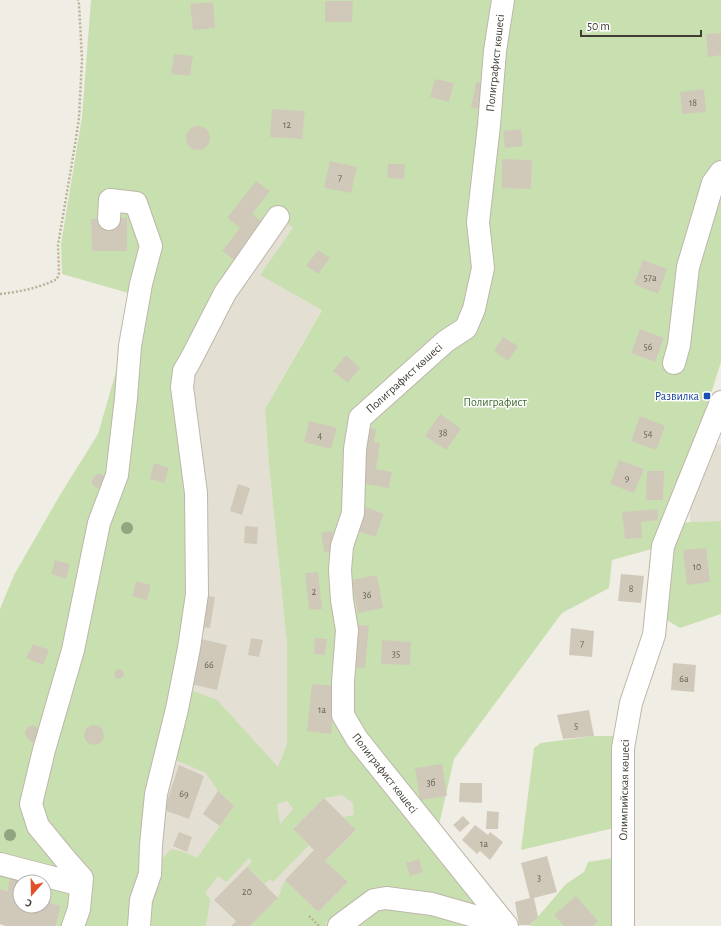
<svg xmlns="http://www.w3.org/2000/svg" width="721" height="926" font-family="'Alegreya Sans',sans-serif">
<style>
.residential{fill:#e3dfd2}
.green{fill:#c8e0b0;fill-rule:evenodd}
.building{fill:#d0c9ba}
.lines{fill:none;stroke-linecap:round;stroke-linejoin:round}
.minor-casing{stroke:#bdb7aa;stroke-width:24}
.path{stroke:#bab19a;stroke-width:2.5;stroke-dasharray:2 2;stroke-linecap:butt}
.minor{stroke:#fff;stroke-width:22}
.tree{fill:#90a680}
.transit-dot{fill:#1a4fb4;stroke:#fff;stroke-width:1.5}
.labels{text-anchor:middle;stroke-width:3;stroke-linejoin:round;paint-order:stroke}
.number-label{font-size:10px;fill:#656056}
.street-label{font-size:12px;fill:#413d34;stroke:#fff}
.transit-label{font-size:12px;fill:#164399;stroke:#fff;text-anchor:end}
.park-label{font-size:12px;fill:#426c2f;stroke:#fff}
</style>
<rect width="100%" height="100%" fill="#f0ede4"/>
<!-- residential -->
<g class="residential">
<polygon points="278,217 346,267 265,409 269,465 287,644 287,744 275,776 371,756 507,926 139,926 182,387"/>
<polygon points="721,444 721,521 690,522 690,504 708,445"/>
</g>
<!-- green -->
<g class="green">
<path d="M91 0H721V362L663 546 612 560 609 588 562 613 454 759 436 838 371 756 367 758 500 926H345L374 905 362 910 356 901 325 923 327 926H250L278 898 285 880 318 912 348 882 325 861 356 831 343 817 354 815 353 803 342 795 324 798 293 829 309 845 273 882 270 879 265 884 247 867 252 861 249 858 226 882 218 876 205 893 210 899 206 926H78C83 911 87 903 79 888L70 926H56L61 906 44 901V882H36L38 876 13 870 7 891 0 889V609L14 575 60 495 98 434 116 372 132 294 62 274 61 244 82 117ZM279 217 293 228 260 275 322 310 265 409 269 465 287 644V744L278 767 217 700 188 689 169 757 206 773 218 791 234 806 197 858 187 853 171 849 150 873 151 845 156 794 177 709 189 648 197 594 196 493 182 387 184 371 190 361 225 293ZM82 592 90 594 50 743 40 752 61 680ZM287 801 293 809 280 824 277 804Z"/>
<polygon points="721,521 721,614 680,628 665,619 669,544 679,524 690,522"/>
<polygon points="594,736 617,736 614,828 521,850 534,748 541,743"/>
<polygon points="619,857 615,926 530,926 566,884 584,872 588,862"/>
</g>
<!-- building -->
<g class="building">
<polygon points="325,1 353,1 352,22 325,22"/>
<polygon points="213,2 215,28 193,30 190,4"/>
<polygon points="721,33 721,55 708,57 706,34"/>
<polygon points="174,54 193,56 190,76 171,74"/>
<polygon points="435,79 454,83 449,102 430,97"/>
<polygon points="476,82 489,84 484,110 471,107"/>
<polygon points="704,89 706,112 682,114 680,92"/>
<polygon points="272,109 305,111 302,139 270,137"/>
<circle cx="198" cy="138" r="12"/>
<polygon points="521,129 523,146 505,148 503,131"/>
<polygon points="502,159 532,160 531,189 502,188"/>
<polygon points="330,161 357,167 351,193 324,188"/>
<polygon points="388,164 405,164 404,179 387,178"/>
<polygon points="256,181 270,191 252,214 267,225 238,263 222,251 240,228 227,218"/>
<polygon points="127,218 127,251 92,251 91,219"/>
<polygon points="318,250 330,258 318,274 306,266"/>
<polygon points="643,260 667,269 658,294 634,284"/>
<polygon points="640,329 664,338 655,362 631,353"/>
<polygon points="503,337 518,346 508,361 494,351"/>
<polygon points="346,355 360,368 348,383 333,371"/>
<polygon points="440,414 461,429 446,450 425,436"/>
<polygon points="640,416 665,426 656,450 631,441"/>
<polygon points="309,421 337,428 331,449 304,442"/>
<polygon points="362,427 376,429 374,442 380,443 376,469 392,472 389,488 360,483"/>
<polygon points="619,460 644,469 634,493 610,484"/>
<polygon points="154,463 169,468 164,483 150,479"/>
<polygon points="647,471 664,471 663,500 646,500"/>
<polygon points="96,474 101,474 105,477 101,488 96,488 92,484 92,480"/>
<polygon points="238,484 250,488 242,515 230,511"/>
<polygon points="366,507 384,514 375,537 358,531"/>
<polygon points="658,509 658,520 641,522 642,538 625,539 622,512"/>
<polygon points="245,526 258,527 257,544 244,543"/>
<polygon points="332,531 335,551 324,552 321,533"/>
<polygon points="706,548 710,582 687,585 683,550"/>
<polygon points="55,560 70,564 66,579 51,574"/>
<polygon points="318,572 322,609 309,610 305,573"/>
<polygon points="621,574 644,576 641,603 618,601"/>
<polygon points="377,575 383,608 358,613 351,580"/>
<polygon points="136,581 151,585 147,600 132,596"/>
<polygon points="200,594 215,597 210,628 194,626"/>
<polygon points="353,624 369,626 365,668 348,667"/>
<polygon points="571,628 594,631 592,657 569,655"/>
<polygon points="251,638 263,640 259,657 248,655"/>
<polygon points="315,638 327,639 325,655 314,654"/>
<polygon points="201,639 227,645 217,690 191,684"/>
<polygon points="382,640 411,642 410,665 381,664"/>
<polygon points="33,644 49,650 43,665 26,658"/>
<polygon points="673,663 696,665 694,692 671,690"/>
<circle cx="119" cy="674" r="5"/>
<polygon points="312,684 336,686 331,734 307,731"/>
<polygon points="589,710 594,736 563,739 557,715"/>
<circle cx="94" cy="735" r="10"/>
<polygon points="33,725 40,729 35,742 32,742 26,737 25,732 28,727"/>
<polygon points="442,764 447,796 420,800 415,768"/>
<polygon points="179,765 204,776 189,819 164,810"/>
<polygon points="460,783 482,783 482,803 459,802"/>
<polygon points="218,791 234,806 220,826 203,814"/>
<polygon points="324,798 356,830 325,861 348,882 318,912 285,880 314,850 293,829"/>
<polygon points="487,811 499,812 498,829 486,829"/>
<polygon points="463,816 470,823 460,832 453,825"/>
<polygon points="475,825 488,835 490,832 503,842 490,860 480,851 477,854 462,840"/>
<polygon points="179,832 192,837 187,852 173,846"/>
<polygon points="547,856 557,892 534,898 538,917 530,925 519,925 515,902 530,898 521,863"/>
<polygon points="419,859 423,872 410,876 406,863"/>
<polygon points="247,867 278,898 250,926 231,926 236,921 214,900"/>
<polygon points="12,870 36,882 20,882 20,906 44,906 44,901 61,906 56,926 6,926 0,924 0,889 7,891"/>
<polygon points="576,896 598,921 593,926 564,926 554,915"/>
</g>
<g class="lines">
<!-- minor casing -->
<g class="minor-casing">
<g id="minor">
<polyline points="503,0 495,51 489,125 478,222 483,268 474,309 466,328 446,341 360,418 355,449 353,513 342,546 340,570 342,600 347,630 343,682 343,715 357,739 507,926"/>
<polyline points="674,363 679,345 688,267 713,183 721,172"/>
<polyline points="0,864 81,885"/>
<polyline points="73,926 79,909 82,878 66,860 38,826 31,804 44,750 73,650 99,523 117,475 126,398 130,346 141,284 151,246 136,203 110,200 109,219"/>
<polyline points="139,926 141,900 150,874 151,845 156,794 177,709 189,648 197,594 196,493 182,387 184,371 190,361 225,293 278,217"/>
<polyline points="339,926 374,900 386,898 432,904 506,925"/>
<polyline points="623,926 623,748 631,703 654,635 663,546 721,402"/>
</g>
</g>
<!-- path -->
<g class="path">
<path d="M0 294C19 292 39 288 57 279L59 273 58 245 75 145 79 118 82 59 79 4 78 0"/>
<polyline points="309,916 319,926"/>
</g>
<!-- minor -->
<use href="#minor" class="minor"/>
</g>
<!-- trees -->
<g class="tree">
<circle cx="127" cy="528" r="6"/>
<circle cx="10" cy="835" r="6"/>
</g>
<!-- markers -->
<rect class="transit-dot" x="703" y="392" width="8" height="8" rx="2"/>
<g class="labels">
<!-- number labels -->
<g class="number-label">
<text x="693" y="106">18</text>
<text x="287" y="128">12</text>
<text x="340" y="181">7</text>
<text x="650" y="281">57а</text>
<text x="648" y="350">56</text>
<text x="443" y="436">38</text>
<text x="648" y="437">54</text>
<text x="320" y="439">4</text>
<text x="627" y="481">9</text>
<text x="697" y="570">10</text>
<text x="631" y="592">8</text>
<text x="314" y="595">2</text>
<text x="367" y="598">36</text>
<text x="582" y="647">7</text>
<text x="396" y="657">35</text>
<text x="209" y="668">66</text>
<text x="684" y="682">6а</text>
<text x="322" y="713">1а</text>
<text x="576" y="729">5</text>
<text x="431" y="786">3б</text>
<text x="184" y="797">69</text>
<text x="484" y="847">1а</text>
<text x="539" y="881">3</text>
<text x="247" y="895">20</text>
</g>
<!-- street labels -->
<g class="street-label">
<text transform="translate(495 63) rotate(-84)" y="4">Полиграфист көшесі</text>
<text transform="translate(404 378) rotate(-42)" y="4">Полиграфист көшесі</text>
<text transform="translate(385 773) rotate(52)" y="4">Полиграфист көшесі</text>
<text transform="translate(624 790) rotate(-89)" y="4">Олимпийская көшесі</text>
</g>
<!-- transit labels -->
<g class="transit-label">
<text x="699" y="400">Развилка</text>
</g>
<!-- park labels -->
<g class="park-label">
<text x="495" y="406">Полиграфист</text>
</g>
</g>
<!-- north arrow -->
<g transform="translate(32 894) rotate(200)"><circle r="19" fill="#ffffff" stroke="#b3b1ae"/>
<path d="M0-3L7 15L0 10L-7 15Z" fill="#e24f28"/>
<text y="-6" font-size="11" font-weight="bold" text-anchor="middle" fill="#413d34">С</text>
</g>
<!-- scale -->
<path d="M581 30v6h120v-6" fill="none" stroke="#413d34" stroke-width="2"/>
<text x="587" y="30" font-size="12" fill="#413d34" stroke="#ffffff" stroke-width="3" paint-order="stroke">50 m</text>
</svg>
